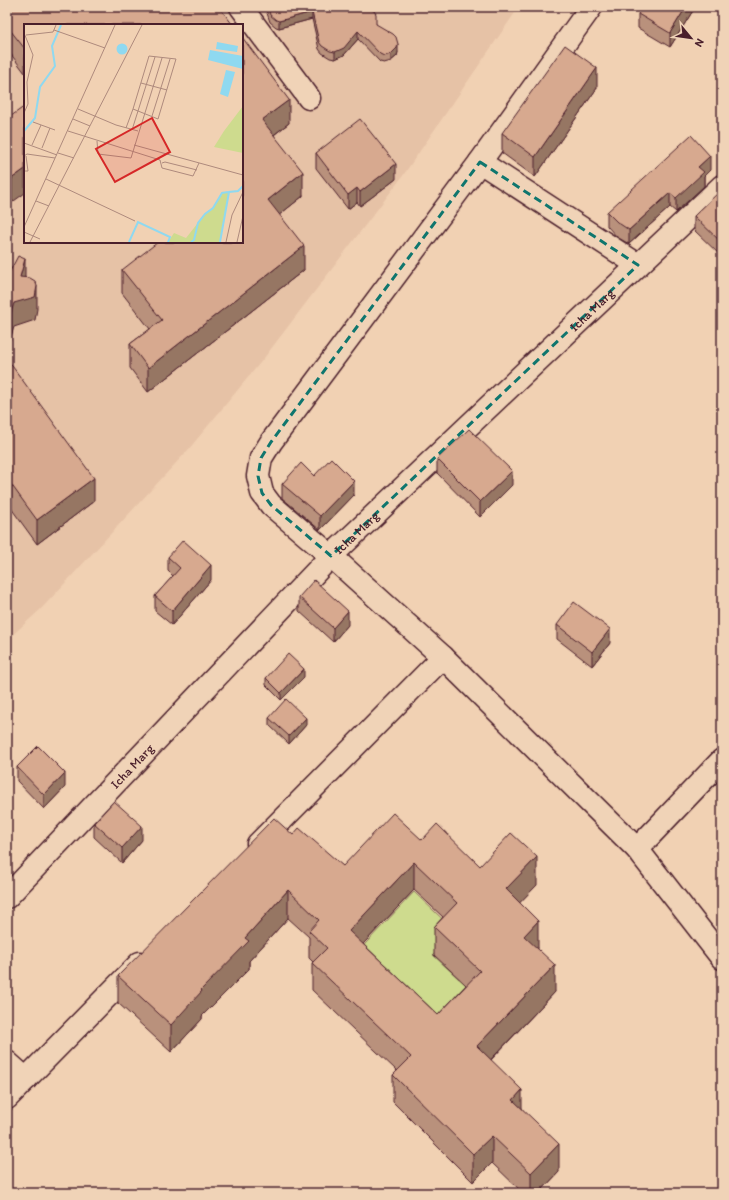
<svg xmlns="http://www.w3.org/2000/svg" width="729" height="1200" font-family="Itim,sans-serif">
<style>
.built{fill:#e6c2a6;fill-rule:evenodd}
.green{fill:#cedb8e;stroke:#8c7d5c}
.lines{fill:none;stroke-linecap:round;stroke-linejoin:round}
.minor-casing{stroke:#4a1f2b;stroke-width:25}
.minor{stroke:#f0d3b7;stroke-width:22}
.wall{fill:#b9917b;stroke:#4a1f2b;fill-rule:evenodd}
.shaded-wall{fill:#967664;stroke:#4a1f2b}
.building{fill:#d7a98f;stroke:#4a1f2b;fill-rule:evenodd}
.marked{fill:none;stroke:#0f766e;stroke-width:3;stroke-dasharray:8 5;stroke-linejoin:round}
.labels{text-anchor:middle;stroke-width:4;stroke-linejoin:round;paint-order:stroke}
.street-label{font-size:13px;fill:#4a1f2b;stroke:#f0d3b7}
.inset-river{fill:none;stroke:#8fd9f0;stroke-width:2}
.inset-road{fill:none;stroke:#ae8a7d;stroke-width:1}
.view{fill:#d62828;fill-opacity:0.15;stroke:#d62828;stroke-width:2}
.inset-edge{fill:none;stroke:#4a1f2b;stroke-width:2}
</style>
<rect width="100%" height="100%" fill="#f1d1b3"/>
<filter id="ink" filterUnits="userSpaceOnUse"><feTurbulence type="fractalNoise" baseFrequency=".025" numOctaves="2"/><feDisplacementMap in="SourceGraphic" scale="8" xChannelSelector="R" yChannelSelector="G"/><feConvolveMatrix kernelMatrix="1 2 1 2 8 2 1 2 1" color-interpolation-filters="sRGB"/></filter>
<g filter="url(#ink)">
<!-- built -->
<path class="built" d="M7 7H519L402 177 264 358 188 450 42 608 7 640ZM25 25H242V242H25Z"/>
<!-- green -->
<polygon class="green" points="414,892 455,931 433,955 459,979 482,957 439,1042 351,959"/>
<g class="lines">
<!-- minor casing -->
<g class="minor-casing">
<g id="minor">
<polyline points="241,7 309,98"/>
<polyline points="591,7 480,162 271,442 261,458 258,476 262,493 271,505 331,556 443,657 637,849 722,958"/>
<polyline points="480,162 638,265"/>
<polyline points="258,844 443,657"/>
<polyline points="637,849 722,760"/>
<path id="s1" d="M7 897 331 556 722 186"/>
<polyline points="7,1062 26,1079"/>
<polyline points="7,1098 140,963"/>
</g>
</g>
<!-- minor -->
<use href="#minor" class="minor"/>
</g>
<!-- wall -->
<g class="wall">
<polygon points="7,7 25,25 25,73 7,49"/>
<polygon points="265,7 368,7 376,24 398,52 397,56 391,61 384,63 380,62 358,39 344,55 335,59 330,58 322,53 319,49 312,19 279,28 276,27 270,22"/>
<polygon points="694,7 694,9 670,47 638,28 638,14"/>
<polygon points="242,37 289,123 274,135 303,196 279,215 304,270 148,392 130,368 130,344 150,329 122,293 122,270 242,242"/>
<polygon points="597,88 535,177 502,153 502,133"/>
<polygon points="316,153 396,179 360,206 357,202 348,209 316,168"/>
<polygon points="710,170 704,176 704,186 676,212 670,207 629,244 617,237 607,226 607,212"/>
<polygon points="722,190 722,257 694,230 694,216"/>
<polygon points="7,359 94,501 37,544 8,504"/>
<polygon points="437,459 512,485 480,517 437,473"/>
<polygon points="314,476 354,495 320,530 282,498 282,484"/>
<polygon points="168,557 211,580 172,625 155,611 155,596 173,576 168,571"/>
<polygon points="299,597 348,625 333,642 299,611"/>
<polygon points="557,625 610,643 592,666 557,639"/>
<polygon points="304,677 281,700 266,685 266,678"/>
<polygon points="269,718 306,725 289,744 269,725"/>
<polygon points="17,767 65,787 44,809 17,781"/>
<polygon points="94,823 142,840 122,863 94,837"/>
<path d="M293 835 343 866 422 840 480 866 537 885 519 903 538 948V949L555 992 491 1060 522 1108 559 1172 539 1193H523L492 1163 473 1182 393 1102V1075L397 1071 312 990V963L313 962 309 958V937L288 918 249 961V969L202 1016V1019L171 1052 118 1003V976ZM414 890 443 917 434 927V955L466 985 438 1015 363 944Z"/>
</g>
<!-- shaded-wall -->
<g class="shaded-wall">
<polygon points="686,7 694,7 694,9 670,47 670,33"/>
<polygon points="312,12 312,19 279,28 279,21"/>
<polygon points="358,31 358,39 344,55 335,59 335,52"/>
<polygon points="398,44 398,52 397,56 391,61 391,54"/>
<polygon points="597,68 597,88 535,177 535,157"/>
<polygon points="289,100 289,123 262,144 262,120"/>
<polygon points="710,156 710,170 704,176 704,186 676,212 676,198 698,167"/>
<polygon points="396,164 396,179 360,206 360,192"/>
<polygon points="25,169 25,193 7,206 7,182"/>
<polygon points="303,172 303,196 268,224 268,200"/>
<polygon points="357,188 357,202 348,209 348,195"/>
<polygon points="670,193 670,207 629,244 629,230"/>
<polygon points="304,246 304,270 148,392 148,368"/>
<polygon points="10,250 10,274 7,276 7,253"/>
<polygon points="25,259 25,282 20,277"/>
<polygon points="37,286 37,309 35,320 14,327 10,340 7,342 7,319 14,303"/>
<polygon points="512,471 512,485 480,517 480,502"/>
<polygon points="94,478 94,501 37,544 37,520"/>
<polygon points="8,480 8,504 7,504 7,481"/>
<polygon points="354,481 354,495 320,530 320,516"/>
<polygon points="211,565 211,580 172,625 172,611"/>
<polygon points="348,611 348,625 333,642 333,628"/>
<polygon points="610,629 610,643 592,666 592,652"/>
<polygon points="304,669 304,677 281,700 281,693"/>
<polygon points="306,718 306,725 289,744 289,736"/>
<polygon points="65,773 65,787 44,809 44,795"/>
<polygon points="142,826 142,840 122,863 122,848"/>
<polygon points="537,857 537,885 506,917 506,889"/>
<polygon points="414,862 414,890 349,959 349,931"/>
<polygon points="288,890 288,918 249,961 249,969 202,1016 202,1019 171,1052 171,1025 245,938"/>
<polygon points="538,921 538,948 524,963 524,936"/>
<polygon points="555,965 555,992 477,1074 477,1046"/>
<polygon points="522,1090 522,1117 513,1100"/>
<polygon points="492,1136 492,1163 473,1182 473,1154"/>
<polygon points="559,1144 559,1172 539,1193 531,1193 531,1173"/>
</g>
<!-- building -->
<g class="building">
<polygon points="7,7 219,7 233,25 25,25 25,49 7,26"/>
<polygon points="268,7 368,7 374,11 376,14 376,24 393,34 396,37 398,44 397,48 391,54 384,56 380,54 358,31 344,48 335,52 330,51 322,46 319,42 312,12 279,21 276,20 270,15"/>
<polygon points="642,7 686,7 670,33 638,14"/>
<polygon points="242,37 289,100 262,120 303,172 268,200 304,246 148,368 130,344 162,320 122,270 158,242 242,242"/>
<polygon points="565,45 597,68 535,157 502,133"/>
<polygon points="25,106 25,169 7,182 7,119"/>
<polygon points="360,119 396,164 360,192 357,188 348,195 316,153"/>
<polygon points="691,135 710,156 698,167 704,172 676,198 670,193 629,230 617,222 607,212"/>
<polygon points="721,190 722,190 722,243 694,216"/>
<polygon points="7,246 10,250 7,253"/>
<polygon points="18,256 25,259 20,277 30,278 35,281 37,286 35,297 14,303 10,316 7,319 7,275 8,275"/>
<polygon points="7,359 94,478 37,520 8,480 7,481"/>
<polygon points="469,429 512,471 480,502 437,459"/>
<polygon points="331,458 354,481 320,516 282,484 301,463 314,476"/>
<polygon points="183,540 211,565 172,611 155,596 180,568 168,557"/>
<polygon points="314,580 348,611 333,628 299,597"/>
<polygon points="574,602 610,629 592,652 557,625"/>
<polygon points="288,654 304,669 281,693 266,678"/>
<polygon points="286,699 306,718 289,736 269,718"/>
<polygon points="38,746 65,773 44,795 17,767"/>
<polygon points="114,801 142,826 122,848 94,823"/>
<path d="M393 813 422 840 437 824 480 866 511 833 537 857 506 889 538 921 524 936 555 965 477 1046 522 1090 513 1100 559 1144 531 1173 492 1136 473 1154 393 1075 411 1057 312 963 327 948 309 931 319 920 288 890 245 938 249 941 201 990 202 991 171 1025 118 976 274 818 293 835 299 828 343 866ZM414 862 457 903 434 927 480 971 438 1015 349 931Z"/>
</g>
</g>
<!-- marked area -->
<path class="marked" d="M480 162 638 265 331 556 271 505 262 493 258 476 261 458 271 442Z"/>
<g class="labels">
<!-- street labels -->
<g class="street-label">
<text dy="5" stroke="none"><textPath href="#s1" startOffset="829">Icha Marg</textPath></text>
<text dy="5" stroke="none"><textPath href="#s1" startOffset="505">Icha Marg</textPath></text>
<text dy="5" stroke="none"><textPath href="#s1" startOffset="181">Icha Marg</textPath></text>
</g>
</g>
<!-- overview -->
<g transform="translate(24 24)">
<rect width="219" height="219" fill="#f1d1b3"/>
<path d="M219 82V129L190 123 200 107ZM205 168 196 218H144L150 209 162 214 181 190 189 184 198 169Z" fill="#cedb8e"/>
<path d="M193 18 214 22 213 28 192 25ZM92.5 25a5.5 5.5 0 1 1 11 0a5.5 5.5 0 1 1-11 0ZM186 26 219 32V45L184 36ZM202 46 211 48 204 73 196 70Z" fill="#8fd9f0"/>
<path class="inset-river" d="M0 107 11 94 16 63 31 42 28 22 37 1M105 218 114 198 146 213 144 218M167 218 170 216 174 199 181 190 189 184 198 169 204 168M196 218 205 168 214 167 219 162"/>
<path class="inset-road" d="M30 6 81 24M0 9 9 31 3 58 4 80 0 89M2 11 29 8 32 1M117 59 143 66M54 85 92 101 114 107M128 92 146 35M49 95 66 102M9 98 31 106M102 104 109 85 134 95 152 35 125 32 109 85M108 106 131 33M44 107 136 136M73 117 74 130 107 134 138 34M0 119 33 131M8 121 17 101M110 121 219 151M18 124 26 104M34 129 50 134M0 132 3 130 31 134M136 136 138 144 169 152 175 139M138 139 141 138 173 146M0 147H4L2 132M22 155 111 197M12 177 25 182M0 203 91 1M0 208 16 215M6 218 118 1M202 218 208 191 219 168M213 218 219 192"/>
<path class="view" d="M128 94 146 128 91 158 72 125Z"/>
<rect width="219" height="219" class="inset-edge"/>
</g>
<!-- margin -->
<rect width="729" height="1200" fill="none" stroke="#f0d3b7" stroke-width="24"/>
<rect x="12" y="12" width="705" height="1176" fill="none" stroke="#4a1f2b" stroke-width="1.5" filter="url(#ink)"/>
<!-- north arrow -->
<g transform="translate(691 38) rotate(119)" stroke="#f0d3b7" stroke-width="3" paint-order="stroke">
<path d="M0-3L7 15L0 10L-7 15Z" fill="#4a1f2b"/>
<text y="-6" font-size="11" font-weight="bold" text-anchor="middle" fill="#4a1f2b">N</text>
</g>
</svg>
